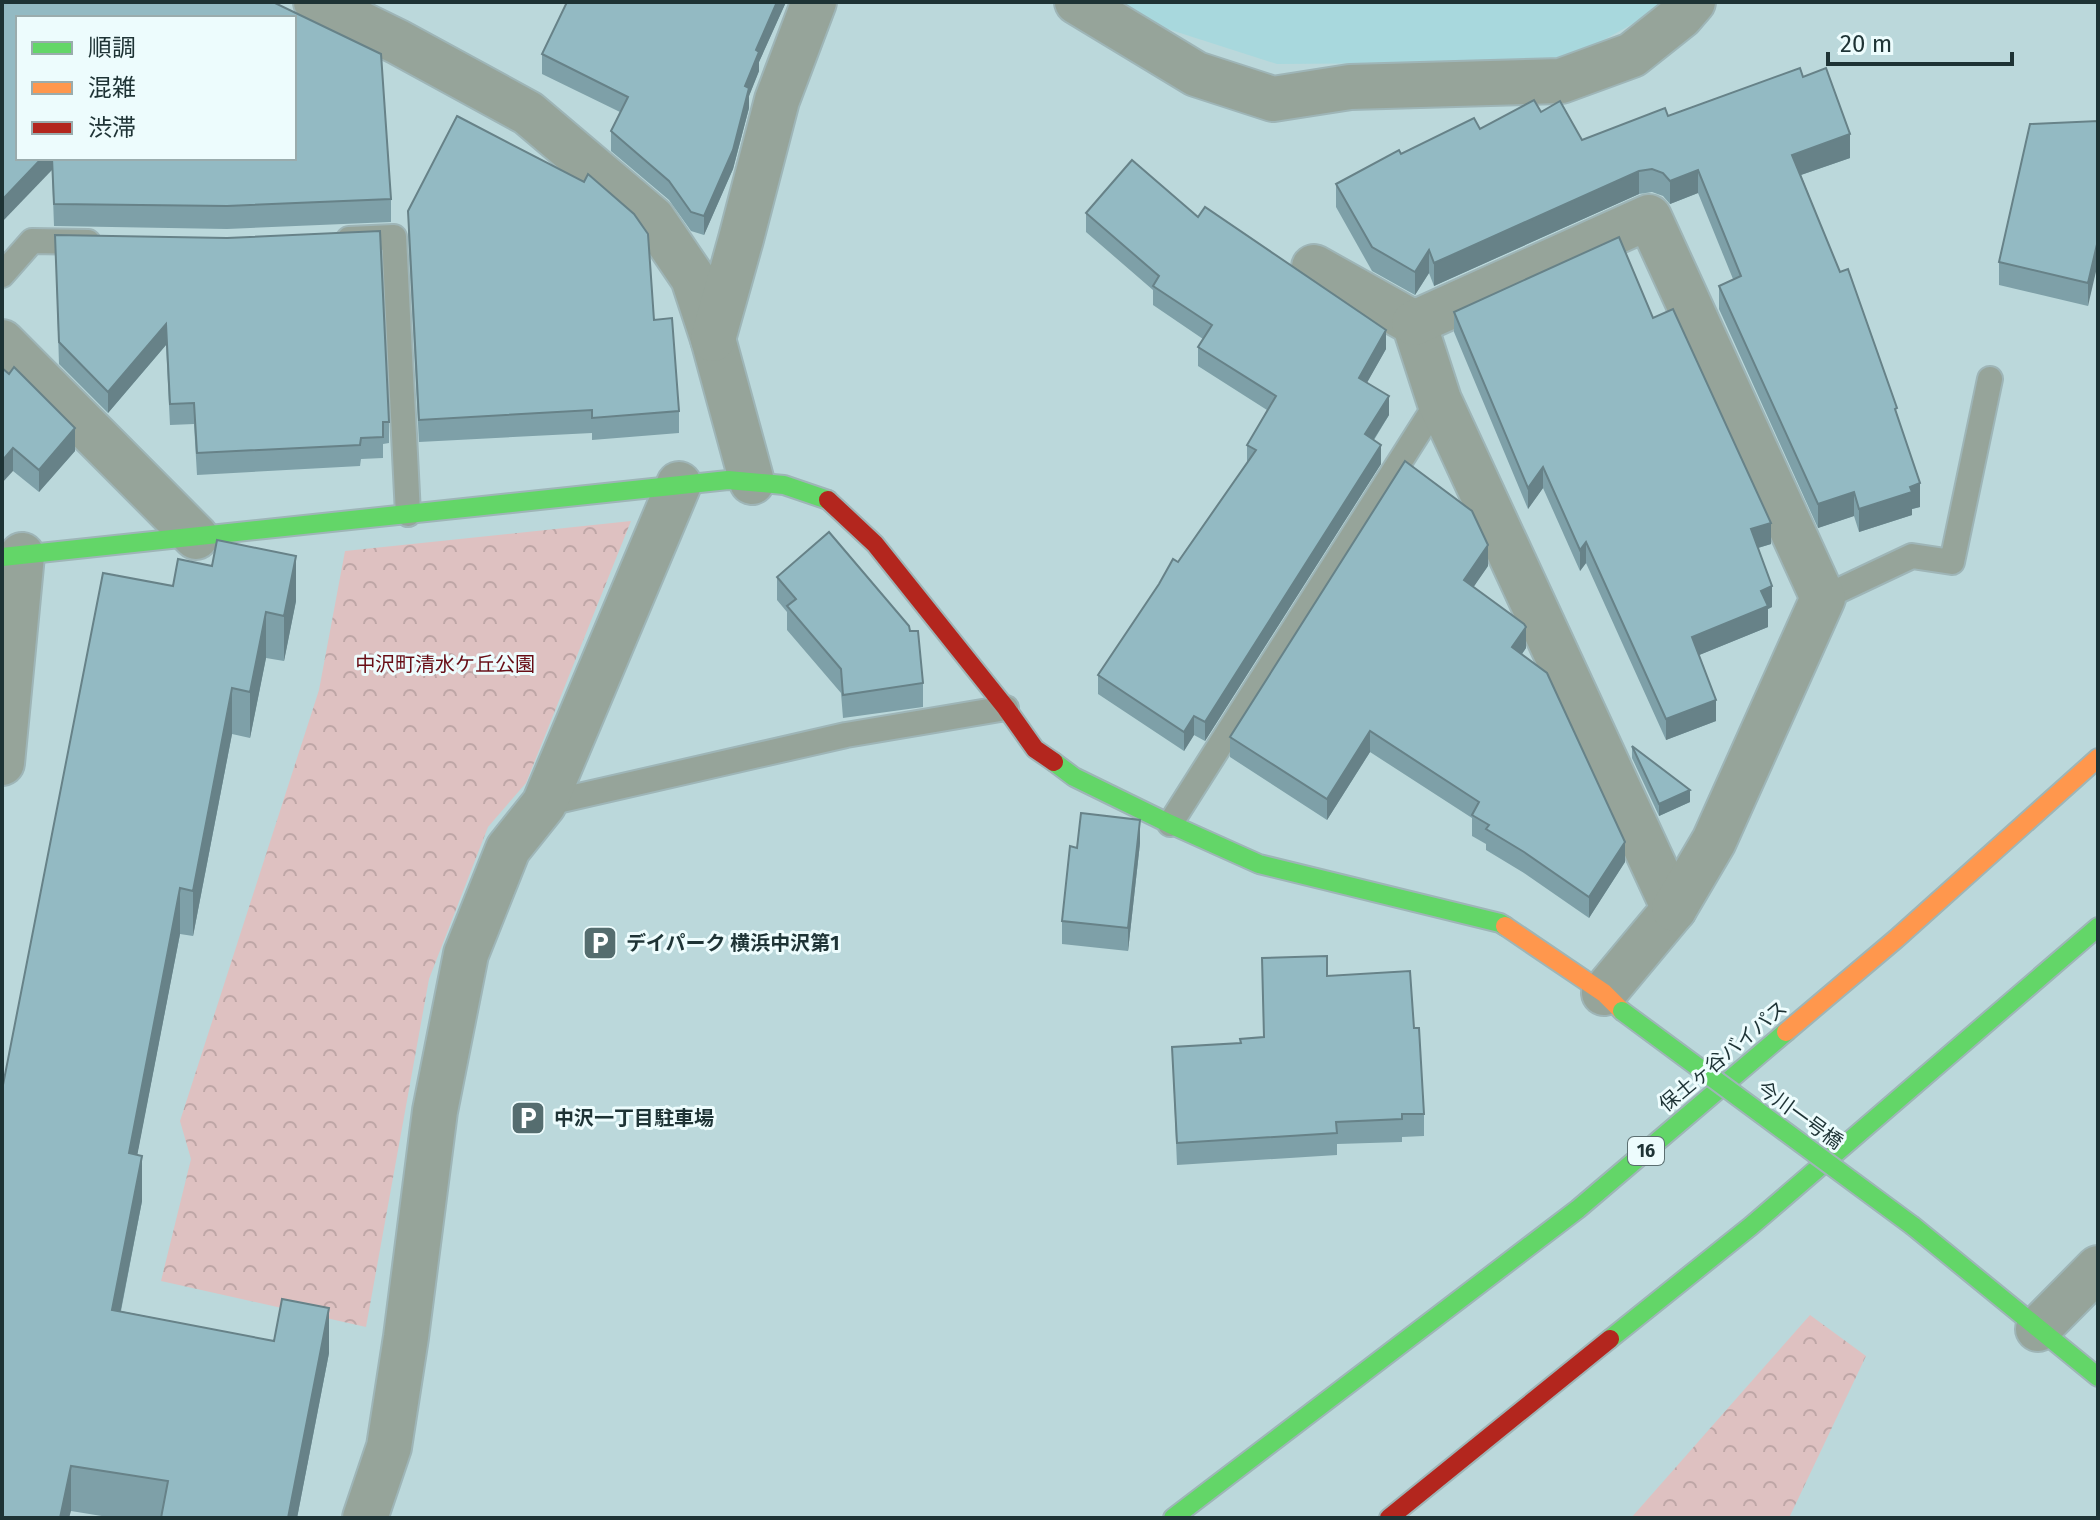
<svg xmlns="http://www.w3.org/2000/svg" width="2100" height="1520" font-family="'Fira Sans','Noto Sans JP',sans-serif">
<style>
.built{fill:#a8d8dd}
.forest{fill:url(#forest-crowns)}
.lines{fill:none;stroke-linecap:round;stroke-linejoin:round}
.lane-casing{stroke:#9eb5b7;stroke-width:28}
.street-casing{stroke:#9eb5b7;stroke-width:48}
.fast-casing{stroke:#9eb5b7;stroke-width:22}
.slow-casing{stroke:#9eb5b7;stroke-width:22}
.jam-casing{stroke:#9eb5b7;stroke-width:22}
.lane{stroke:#96a49a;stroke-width:24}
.street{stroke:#96a49a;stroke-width:44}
.fast{stroke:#63d668;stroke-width:18}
.slow{stroke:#ff974d;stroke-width:18}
.jam{stroke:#b3261e;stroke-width:18}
.fast-bridge-casing{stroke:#9eb5b7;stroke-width:22;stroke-linecap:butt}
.fast-bridge{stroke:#63d668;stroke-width:18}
.wall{fill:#7ea0a8}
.shaded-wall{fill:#678288}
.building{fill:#93bac3;stroke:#678288;stroke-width:2}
.labels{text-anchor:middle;stroke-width:6;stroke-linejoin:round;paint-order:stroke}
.shield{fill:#edfcfd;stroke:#5c6f71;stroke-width:2}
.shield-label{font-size:18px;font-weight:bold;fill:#1e3335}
.park-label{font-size:20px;fill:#680d15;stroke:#edfcfd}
.poi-label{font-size:20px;font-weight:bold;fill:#1e3335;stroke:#edfcfd;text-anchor:start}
.street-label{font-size:20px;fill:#1e3335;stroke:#edfcfd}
</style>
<defs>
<pattern id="forest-crowns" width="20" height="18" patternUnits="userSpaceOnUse" patternTransform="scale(2)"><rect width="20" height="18" fill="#dec1c1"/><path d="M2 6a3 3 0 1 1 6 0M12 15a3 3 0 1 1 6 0" fill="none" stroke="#bea6a6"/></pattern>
</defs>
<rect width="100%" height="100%" fill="#bbd8db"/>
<!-- built -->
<polygon class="built" points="1117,2 1672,2 1564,62 1277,64 1149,23"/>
<!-- forest -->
<g class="forest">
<polygon points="631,521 526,783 488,827 429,979 366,1327 161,1281 191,1159 180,1121 319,690 345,551"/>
<polygon points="1810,1315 1866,1356 1789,1518 1631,1518"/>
</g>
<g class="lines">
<!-- lane casing -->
<g class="lane-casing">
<g id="lane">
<polyline points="349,239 394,237 408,514"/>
<polyline points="2,275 32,241 88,242"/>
<polyline points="1823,598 1912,556 1952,562 1990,379"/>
<polyline points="544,804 846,735 1006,708"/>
<polyline points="1170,824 1439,400"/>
</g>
</g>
<!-- street casing -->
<g class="street-casing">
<g id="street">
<polyline points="316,2 398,42 528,113 653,219 693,278 713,339 752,482"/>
<polyline points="1077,2 1196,74 1273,99 1350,87 1561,81 1632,55 1681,16 1693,2"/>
<polyline points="1314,267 1414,323 1439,400 1674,909 1604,993"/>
<polyline points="1414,323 1649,217 1823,598 1714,841 1674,909"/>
<polyline points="713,339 741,239 777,100 814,2"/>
<polyline points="2,342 196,537"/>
<polyline points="2,763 22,555"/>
<polyline points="2038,1329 2098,1268"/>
<polyline points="365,1518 389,1447 406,1337 435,1111 466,954 508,849 544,804 679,484"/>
</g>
</g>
<!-- fast casing -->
<g class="fast-casing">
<g id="fast">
<polyline points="2,557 728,480 784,485 828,500"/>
<polyline points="1054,762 1074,777 1170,824 1259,864 1500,923 1505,926"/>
<polyline points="1913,1226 2098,1377"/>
<polyline points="1610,1339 1751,1226 2098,927"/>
<polyline points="1173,1518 1578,1209 1786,1032"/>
</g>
</g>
<!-- slow casing -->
<g class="slow-casing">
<g id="slow">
<polyline points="1505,926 1604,993 1622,1011"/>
<polyline points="1786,1032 1896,939 2098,758"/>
</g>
</g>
<!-- jam casing -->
<g class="jam-casing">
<g id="jam">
<polyline points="828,500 875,544 1006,708 1035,749 1054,762"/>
<polyline points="1389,1518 1610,1339"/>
</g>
</g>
<!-- lane -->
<use href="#lane" class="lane"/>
<!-- street -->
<use href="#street" class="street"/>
<!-- fast -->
<use href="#fast" class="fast"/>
<!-- slow -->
<use href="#slow" class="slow"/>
<!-- jam -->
<use href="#jam" class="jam"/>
<!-- fast-bridge casing -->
<g class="fast-bridge-casing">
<polyline id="fast-bridge" points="1622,1011 1913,1226"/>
</g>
<!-- fast-bridge -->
<use href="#fast-bridge" class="fast-bridge"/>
</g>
<!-- wall -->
<g class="wall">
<polygon points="2,2 391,199 391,222 227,229 54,226 52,170"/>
<polygon points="567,2 786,2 759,62 759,71 749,96 749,108 733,169 704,235 691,231 669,200 611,151 611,131 620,112 542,74 542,54"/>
<polygon points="1803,77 1850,158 1801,175 1897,417 1920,507 1912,509 1912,515 1859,532 1854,516 1818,528 1719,309 1719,286 1733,279 1698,193 1670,204 1663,196 1652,192 1639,194 1434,286 1429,273 1415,295 1372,271 1336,207 1336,184 1401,154 1480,129 1541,112 1582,140 1668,116"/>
<polygon points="2098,121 2088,306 1999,285 1999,262"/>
<polygon points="408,211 654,320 679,411 679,433 592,440 592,433 419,442 408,233"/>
<polygon points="1086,213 1198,217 1386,349 1367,382 1389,415 1374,440 1381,464 1205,741 1194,735 1184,751 1098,694 1098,675 1247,463 1247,445 1267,410 1198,366 1198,347 1203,339 1153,305 1153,290 1086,232"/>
<polygon points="55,235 389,422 389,443 383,444 383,458 361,459 360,466 197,475 194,424 170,425 166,345 108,413 59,364"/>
<polygon points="1454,312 1653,318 1771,544 1758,548 1772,607 1768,609 1768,627 1699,655 1716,721 1666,740 1586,563 1580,571 1543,488 1528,509 1454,332"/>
<polygon points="2,368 75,451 39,492 13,471"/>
<polygon points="1488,566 1473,587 1526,648 1522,654 1625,862 1589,918 1524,873 1486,850 1486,844 1472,836 1472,818 1370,752 1327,820 1230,757 1230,737"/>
<polygon points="777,577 910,631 923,683 923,707 843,718 841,693 787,630 787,612 777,600"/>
<polygon points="173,586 296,601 284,661 266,658 250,738 232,734 193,936 180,934 137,1155 142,1201 121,1311 329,1353 297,1518 114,1518 71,1511 2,1518"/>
<polygon points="1632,746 1690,802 1659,816 1632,758"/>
<polygon points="1140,843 1128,951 1062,944 1062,921 1077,848"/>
<polygon points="1327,976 1414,1028 1424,1114 1424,1136 1402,1137 1402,1142 1337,1144 1337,1155 1177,1165 1172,1047 1240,1043 1264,1037"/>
</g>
<!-- shaded-wall -->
<g class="shaded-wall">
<polygon points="777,2 786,2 759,62 759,71 749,96 749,108 733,169 704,235 704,216 756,50"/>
<polygon points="1850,134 1850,158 1792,178 1792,155"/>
<polygon points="42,158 52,158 52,170 2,222 2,200"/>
<polygon points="1698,170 1698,193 1670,204 1670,181"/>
<polygon points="1639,171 1639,194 1434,286 1434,263"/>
<polygon points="2098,240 2098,263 2088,306 2088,283"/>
<polygon points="1429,250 1429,273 1415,295 1415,272"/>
<polygon points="166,324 166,345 108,413 108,392"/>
<polygon points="1386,330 1386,349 1359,397 1359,378"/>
<polygon points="1389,396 1389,415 1365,453 1365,434"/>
<polygon points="75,428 75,451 39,492 39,470"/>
<polygon points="1381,445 1381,464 1205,741 1205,722"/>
<polygon points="13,448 13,471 2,483 2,461"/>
<polygon points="1543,467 1543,488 1528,509 1528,488"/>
<polygon points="1920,483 1920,507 1912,509 1912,515 1859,532 1859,509"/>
<polygon points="1854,492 1854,516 1818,528 1818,504"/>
<polygon points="1771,523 1771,544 1751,550 1751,529"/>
<polygon points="1586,542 1586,563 1580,571 1580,550"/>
<polygon points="1488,545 1488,566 1464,601 1464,580"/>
<polygon points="296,556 296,601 284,661 284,616"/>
<polygon points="1772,586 1772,607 1768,609 1768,627 1692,658 1692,637 1761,591"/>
<polygon points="266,612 266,658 250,738 250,692"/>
<polygon points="1526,627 1526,648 1512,668 1512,647"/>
<polygon points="232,688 232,734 193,936 193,891"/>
<polygon points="1716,700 1716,721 1666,740 1666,719"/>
<polygon points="1194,716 1194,735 1184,751 1184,732"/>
<polygon points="1370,731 1370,752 1327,820 1327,799"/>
<polygon points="1690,790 1690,802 1659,816 1659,804"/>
<polygon points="1140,820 1140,843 1128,951 1128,928"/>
<polygon points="1625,842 1625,862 1589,918 1589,897"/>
<polygon points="180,888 180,934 129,1198 129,1153"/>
<polygon points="142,1156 142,1201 112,1355 112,1310"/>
<polygon points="329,1308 329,1353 297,1518 288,1518"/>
<polygon points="71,1466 71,1511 69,1518 60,1518"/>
</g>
<!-- building -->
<g class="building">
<polygon points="2,2 273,2 381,54 391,199 227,206 54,204 52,158 294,158 294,18 18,18 18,158 42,158 2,200"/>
<polygon points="567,2 777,2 756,50 759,52 745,86 749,88 733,150 704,216 691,212 669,181 611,131 628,97 542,54"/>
<polygon points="1800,68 1803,77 1826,68 1850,134 1792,155 1840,272 1848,269 1897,408 1895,409 1920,483 1910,487 1912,492 1859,509 1854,492 1818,504 1719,286 1741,276 1698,170 1670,181 1663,173 1652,169 1639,171 1434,263 1429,250 1415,272 1372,247 1336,184 1399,150 1401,154 1474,118 1480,129 1534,100 1541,112 1560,101 1582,140 1665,108 1668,116"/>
<polygon points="457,116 584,182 588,174 634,214 648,234 654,320 672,318 679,411 592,418 592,410 419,420 408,211"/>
<polygon points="2098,121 2098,240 2088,283 1999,262 2030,124"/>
<polygon points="1132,160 1198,217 1205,207 1386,330 1359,378 1389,396 1365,434 1381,445 1205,722 1194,716 1184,732 1098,675 1159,584 1173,559 1178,562 1256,450 1247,445 1276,396 1198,347 1212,325 1153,286 1159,276 1086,213"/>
<polygon points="380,231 389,422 383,422 383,437 361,438 360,445 197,453 194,403 170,404 166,324 108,392 59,342 55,235 227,238"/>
<polygon points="1619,237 1653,318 1673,309 1771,523 1751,529 1772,586 1761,591 1768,606 1692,637 1716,700 1666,719 1586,542 1580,550 1543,467 1528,488 1454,312"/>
<polygon points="14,367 75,428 39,470 13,448 2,461 2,368 9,374"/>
<polygon points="1405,461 1472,511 1488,545 1464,580 1524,624 1526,627 1512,647 1547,673 1625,842 1589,897 1524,852 1486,829 1489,825 1472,815 1479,802 1370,731 1327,799 1230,737"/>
<polygon points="829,532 909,626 910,631 918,631 923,683 843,695 841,669 787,606 796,599 777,577"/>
<polygon points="217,540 296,556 284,616 266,612 250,692 232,688 193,891 180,888 129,1153 142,1156 112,1310 274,1341 282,1299 329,1308 288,1518 161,1518 168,1481 71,1466 60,1518 2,1518 2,1090 103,573 173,586 178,559 212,566"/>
<polygon points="1632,746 1690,790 1659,804"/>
<polygon points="1081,813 1140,820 1128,928 1062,921 1070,846 1077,848"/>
<polygon points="1327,956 1327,976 1410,971 1414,1028 1419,1028 1424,1114 1402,1114 1402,1119 1336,1122 1337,1133 1177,1143 1172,1047 1241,1043 1240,1039 1264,1037 1262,958"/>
</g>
<!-- icons -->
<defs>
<g id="parking-square" transform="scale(1.8)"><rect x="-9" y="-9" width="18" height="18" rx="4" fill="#556d6f" stroke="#edfcfd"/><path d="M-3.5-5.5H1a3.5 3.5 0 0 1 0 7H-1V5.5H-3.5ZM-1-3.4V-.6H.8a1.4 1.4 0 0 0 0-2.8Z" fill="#fff"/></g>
</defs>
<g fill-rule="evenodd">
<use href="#parking-square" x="600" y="943"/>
<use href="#parking-square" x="528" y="1118"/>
</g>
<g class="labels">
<!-- shield labels -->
<rect class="shield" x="1628" y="1137" width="36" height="28" rx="6"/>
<g class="shield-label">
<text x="1646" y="1157">16</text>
</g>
<!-- park labels -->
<g class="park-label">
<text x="445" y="671">中沢町清水ケ丘公園</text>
</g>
<!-- poi labels -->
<g class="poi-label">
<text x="626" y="950">デイパーク 横浜中沢第1</text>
<text x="554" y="1125">中沢一丁目駐車場</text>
</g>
<!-- street labels -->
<g class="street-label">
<text transform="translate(1723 1056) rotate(-40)" y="7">保土ヶ谷バイパス</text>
<text transform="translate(1800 1115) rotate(36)" y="7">今川一号橋</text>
</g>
</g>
<!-- border -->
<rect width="2100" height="1520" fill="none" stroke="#1e3335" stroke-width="8"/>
<!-- legend -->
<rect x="16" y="16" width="280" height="144" fill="#edfcfd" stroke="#9aacad" stroke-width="2"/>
<rect x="32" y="42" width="40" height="12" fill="#63d668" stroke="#9aacad" stroke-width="2"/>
<text x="88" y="56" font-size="24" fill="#1e3335">順調</text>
<rect x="32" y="82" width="40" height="12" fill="#ff974d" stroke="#9aacad" stroke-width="2"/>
<text x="88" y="96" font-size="24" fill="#1e3335">混雑</text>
<rect x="32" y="122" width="40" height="12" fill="#b3261e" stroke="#9aacad" stroke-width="2"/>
<text x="88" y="136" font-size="24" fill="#1e3335">渋滞</text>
<!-- scale -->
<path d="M1828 52v12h184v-12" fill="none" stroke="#1e3335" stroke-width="4"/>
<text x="1840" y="52" font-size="24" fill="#1e3335" stroke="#edfcfd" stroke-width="6" paint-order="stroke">20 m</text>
</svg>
